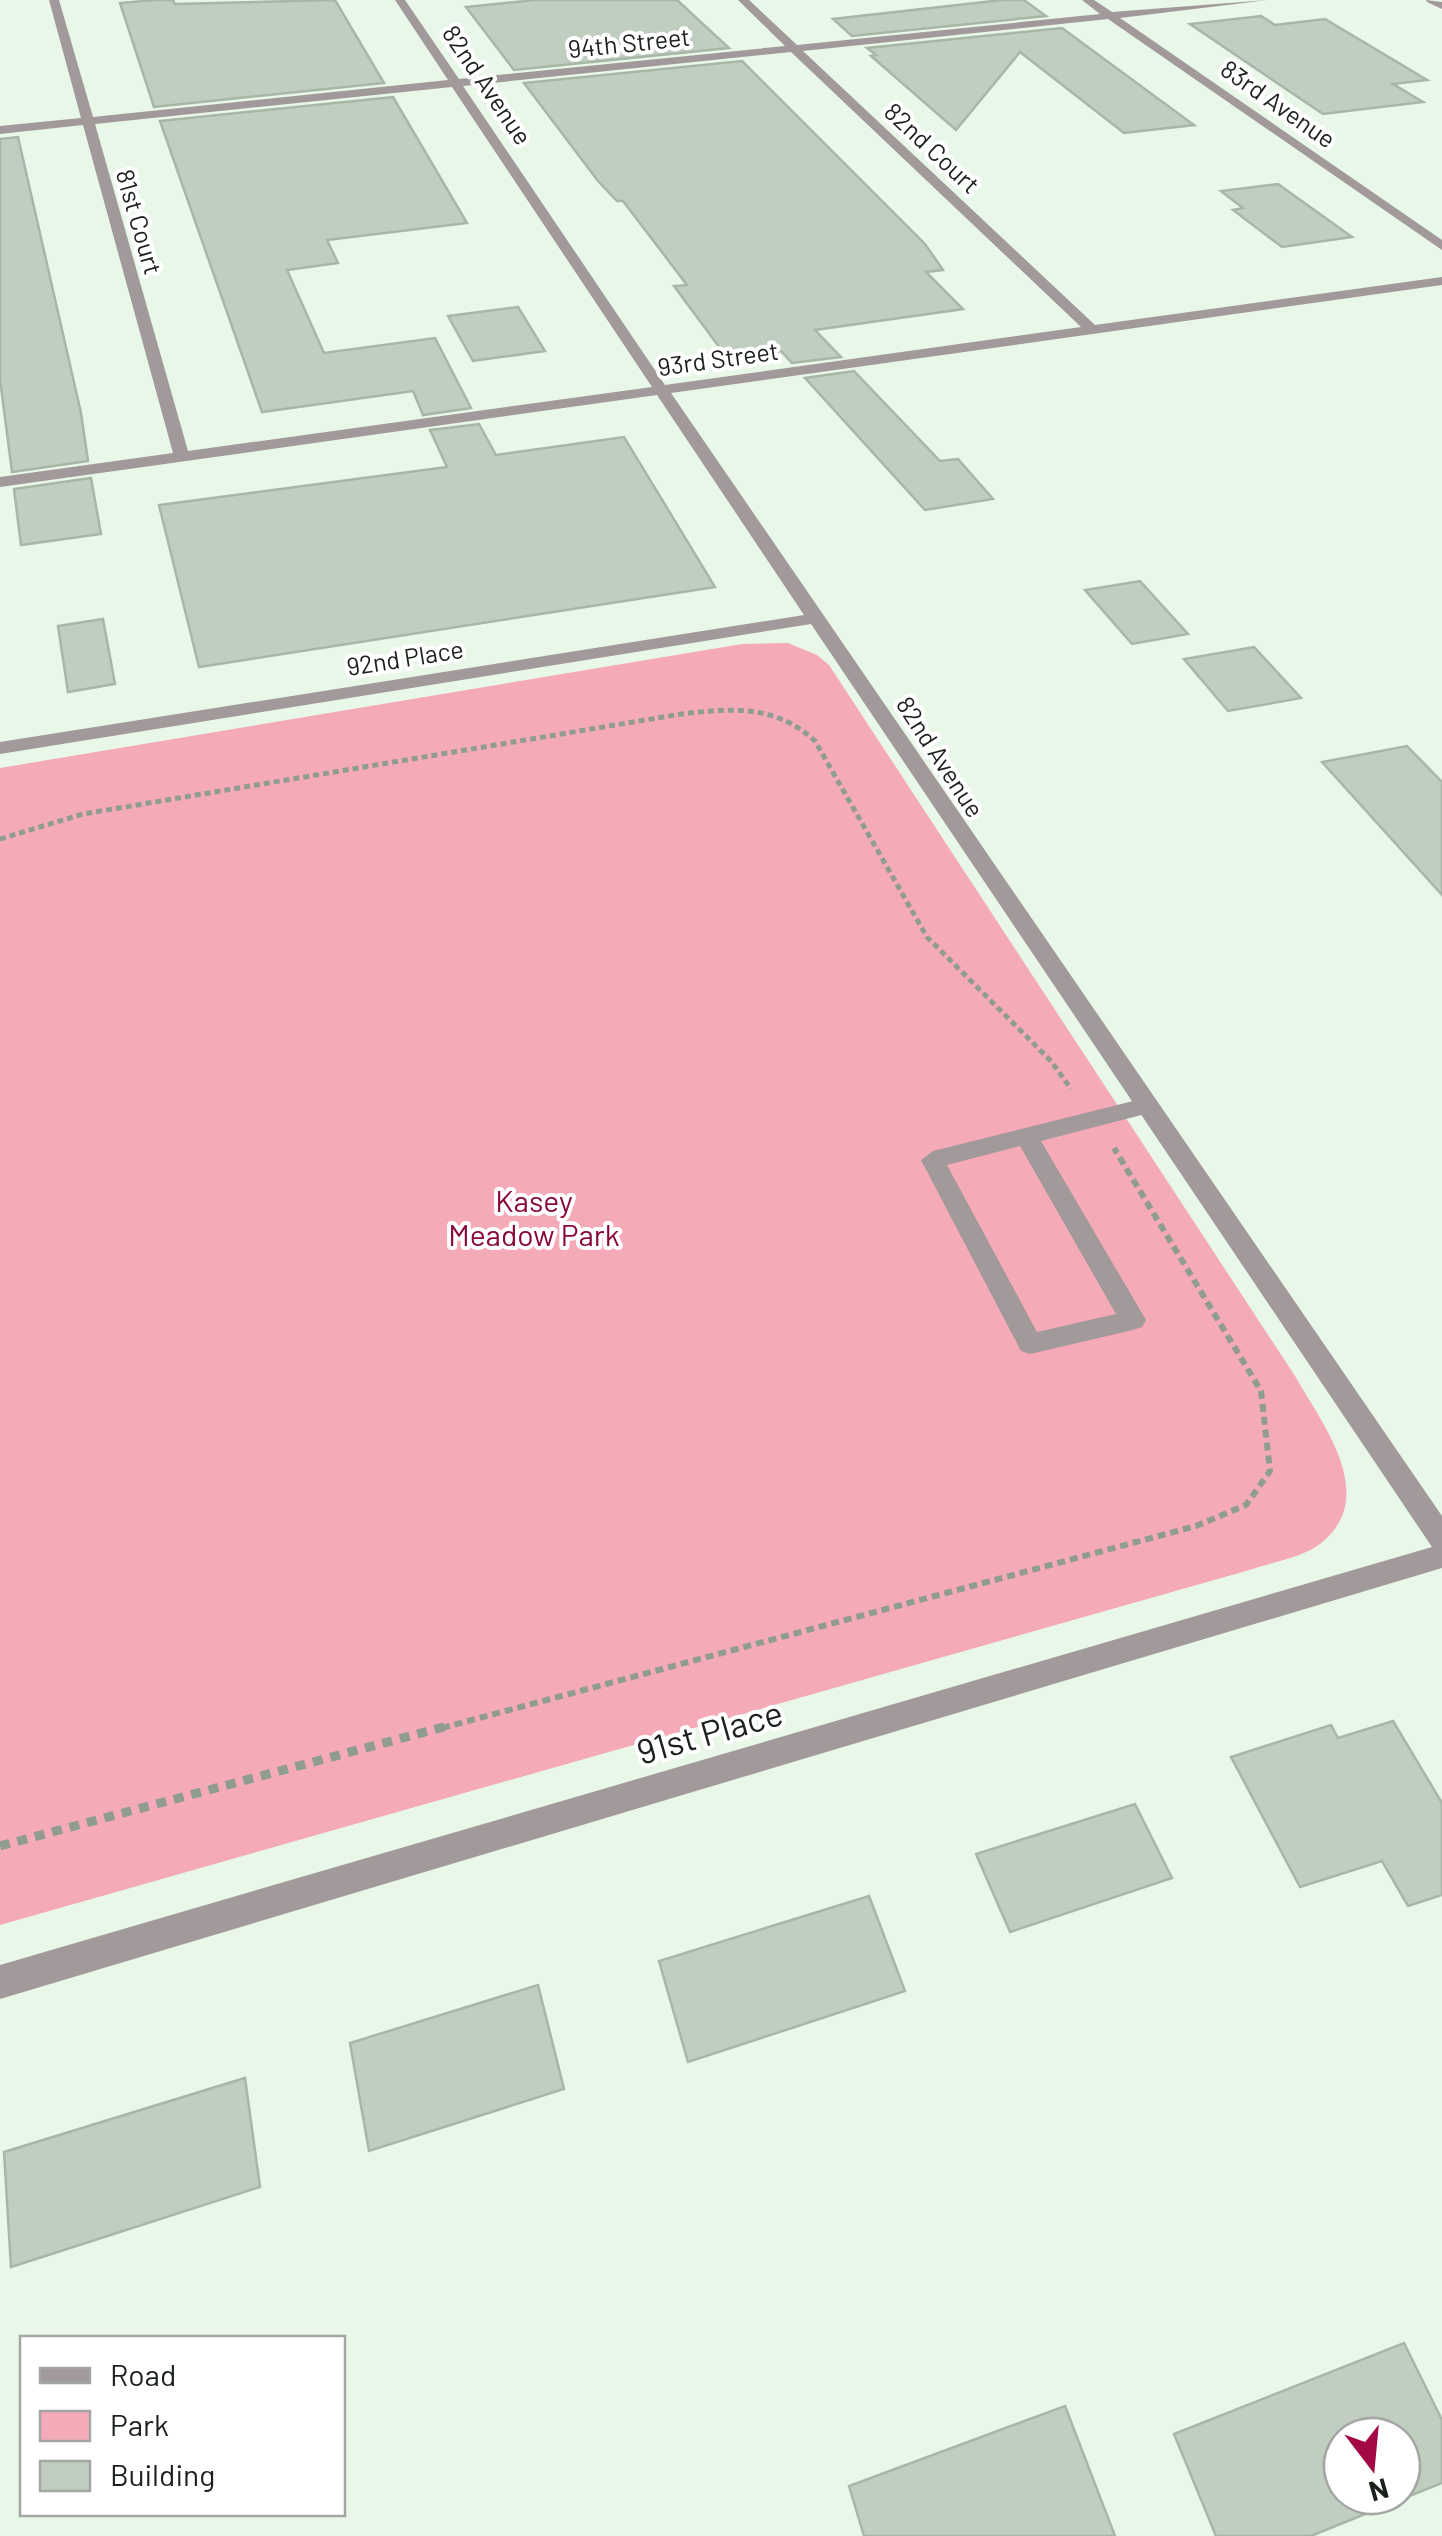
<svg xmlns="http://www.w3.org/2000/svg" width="1442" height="2536" font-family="Barlow,sans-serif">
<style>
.green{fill:#f5aab7}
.building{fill:#c0cec0;stroke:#a8b6a8;stroke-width:2.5;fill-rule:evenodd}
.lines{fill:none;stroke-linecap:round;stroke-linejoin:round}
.path-far2{stroke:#919c91;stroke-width:5;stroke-dasharray:6 4;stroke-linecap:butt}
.path-far1{stroke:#919c91;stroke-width:6;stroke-dasharray:8 5;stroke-linecap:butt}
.path{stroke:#919c91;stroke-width:9;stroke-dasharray:10 8;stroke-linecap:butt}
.service{fill:#a2999a;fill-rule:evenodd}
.minor{fill:#a2999a;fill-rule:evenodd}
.labels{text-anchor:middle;stroke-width:8;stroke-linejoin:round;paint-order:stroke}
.far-street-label{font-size:25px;fill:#1b211b;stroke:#fff}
.park-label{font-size:30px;fill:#880639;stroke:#fff}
.near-street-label{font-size:35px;fill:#1b211b;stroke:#fff}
</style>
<rect width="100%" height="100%" fill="#e8f7e8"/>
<!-- green -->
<path class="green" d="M788 643 817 655 829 665 1295 1376C1323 1425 1380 1497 1320 1544 1303 1557 1273 1562 1253 1569L0 1925V768L742 644Z"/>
<!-- building -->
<g class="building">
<polygon points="154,0 173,0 175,4 335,0 384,83 154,107 120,3"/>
<polygon points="535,0 677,0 729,48 514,70 466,7"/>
<polygon points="1002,0 1024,0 1046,16 852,36 833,19"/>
<polygon points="1261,16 1275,25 1325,19 1427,80 1393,84 1423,102 1323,114 1190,24"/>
<polygon points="1062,28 1194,125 1124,133 1020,52 956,130 871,56 876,55 867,48"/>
<polygon points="742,61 925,244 943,270 926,272 963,309 815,330 841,357 792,363 781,351 728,359 674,286 687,285 623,201 617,201 598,181 524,83"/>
<polygon points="393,97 467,223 327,240 338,263 287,270 324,353 435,338 471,408 423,415 413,391 262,412 160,121"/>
<polygon points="18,137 81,413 88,461 12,472 0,379 0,139"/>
<polygon points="1278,184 1352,237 1282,247 1233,210 1243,208 1221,191"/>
<polygon points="518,307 545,351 473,361 448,316"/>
<polygon points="854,371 940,461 958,459 993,499 925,510 805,378"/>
<polygon points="479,424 496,455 624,437 715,587 199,667 159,505 447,467 430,430"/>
<polygon points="91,478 101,534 21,545 14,489"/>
<polygon points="1140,581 1188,634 1132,644 1085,590"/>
<polygon points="103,619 115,684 68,692 58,626"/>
<polygon points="1254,647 1301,698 1228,711 1184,659"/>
<polygon points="1407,746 1442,782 1442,895 1322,762"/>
<polygon points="1393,1721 1442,1803 1442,1895 1408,1906 1382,1861 1300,1887 1231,1757 1331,1725 1338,1738"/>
<polygon points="1135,1804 1172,1878 1010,1932 976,1854"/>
<polygon points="869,1896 905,1991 688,2062 659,1961"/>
<polygon points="538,1985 564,2089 369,2151 350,2043"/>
<polygon points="245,2078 260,2187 11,2267 4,2152"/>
<path d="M1404 2343 1442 2420V2483L1311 2536H1216L1174 2434ZM1342 2436H1402V2496H1342Z"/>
<polygon points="1065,2406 1115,2536 864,2536 849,2486"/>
</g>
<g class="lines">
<!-- path-far2 -->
<path class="path-far2" d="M0 839 83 814 675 715C727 708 774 703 815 741L927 937 1051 1061 1071 1089"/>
<!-- path-far1 -->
<polyline class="path-far1" points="442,1728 1196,1526 1246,1505 1270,1471 1261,1391 1114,1148"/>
<!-- path -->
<polyline class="path" points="0,1846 451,1725"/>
<!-- service -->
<path class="service" d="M1145 1098 1157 1106 1153 1112 1041 1141 1146 1320 1142 1327 1133 1330 1030 1354 1021 1351 921 1160 933 1151ZM1020 1146 1116 1314 1037 1332 947 1165Z"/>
<!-- minor -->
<g class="minor">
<path d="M49 0H59L93 117 448 80 395 0H405L459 79 785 46 738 0H749L797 45 1100 14 1082 0H1094L1112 12 1268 0 1120 18 1442 240V250L1108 19 803 51 1095 325 1442 277V285L671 393 1442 1516V1568L0 1999V1965L1432 1547 811 624 0 754V742L804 615 657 395 0 487V477L173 453 83 125 0 134V126L81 118ZM791 52 1081 327 665 385 463 86ZM452 87 652 387 188 451 95 124Z"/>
<polygon points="1426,0 1442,2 1442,9 1427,2"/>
</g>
</g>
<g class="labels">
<!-- far-street labels -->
<g class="far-street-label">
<text transform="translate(629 43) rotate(-6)" y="9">94th Street</text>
<text transform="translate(487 85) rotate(56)" y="9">82nd Avenue</text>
<text transform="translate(1278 104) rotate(35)" y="9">83rd Avenue</text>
<text transform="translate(932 148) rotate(43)" y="9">82nd Court</text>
<text transform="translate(139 222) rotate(74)" y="9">81st Court</text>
<text transform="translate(718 359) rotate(-8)" y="9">93rd Street</text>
<text transform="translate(405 658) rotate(-9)" y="9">92nd Place</text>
<text transform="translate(940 757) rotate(57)" y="9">82nd Avenue</text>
</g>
<!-- park labels -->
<g class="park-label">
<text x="534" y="1212">Kasey<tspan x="534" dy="34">Meadow Park</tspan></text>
</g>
<!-- near-street labels -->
<g class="near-street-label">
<text transform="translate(710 1733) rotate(-16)" y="12">91st Place</text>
</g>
</g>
<!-- legend -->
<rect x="20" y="2336" width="325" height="180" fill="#ffffff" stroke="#a4a6a4" stroke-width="2.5"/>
<rect x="40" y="2368" width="50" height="15" fill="#a2999a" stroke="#a4a6a4" stroke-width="2.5"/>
<text x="110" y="2386" font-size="30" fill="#1b211b">Road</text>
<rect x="40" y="2411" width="50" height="30" fill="#f5aab7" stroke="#a4a6a4" stroke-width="2.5"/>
<text x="110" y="2436" font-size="30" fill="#1b211b">Park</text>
<rect x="40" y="2461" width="50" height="30" fill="#c0cec0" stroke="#a4a6a4" stroke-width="2.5"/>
<text x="110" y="2486" font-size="30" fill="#1b211b">Building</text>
<!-- north arrow -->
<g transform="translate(1372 2466) rotate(164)"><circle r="48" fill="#ffffff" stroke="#a4a6a4" stroke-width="2.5"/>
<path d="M0-8L18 38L0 25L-18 38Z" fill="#a20946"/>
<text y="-15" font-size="28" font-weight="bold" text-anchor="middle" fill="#1b211b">N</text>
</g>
</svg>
